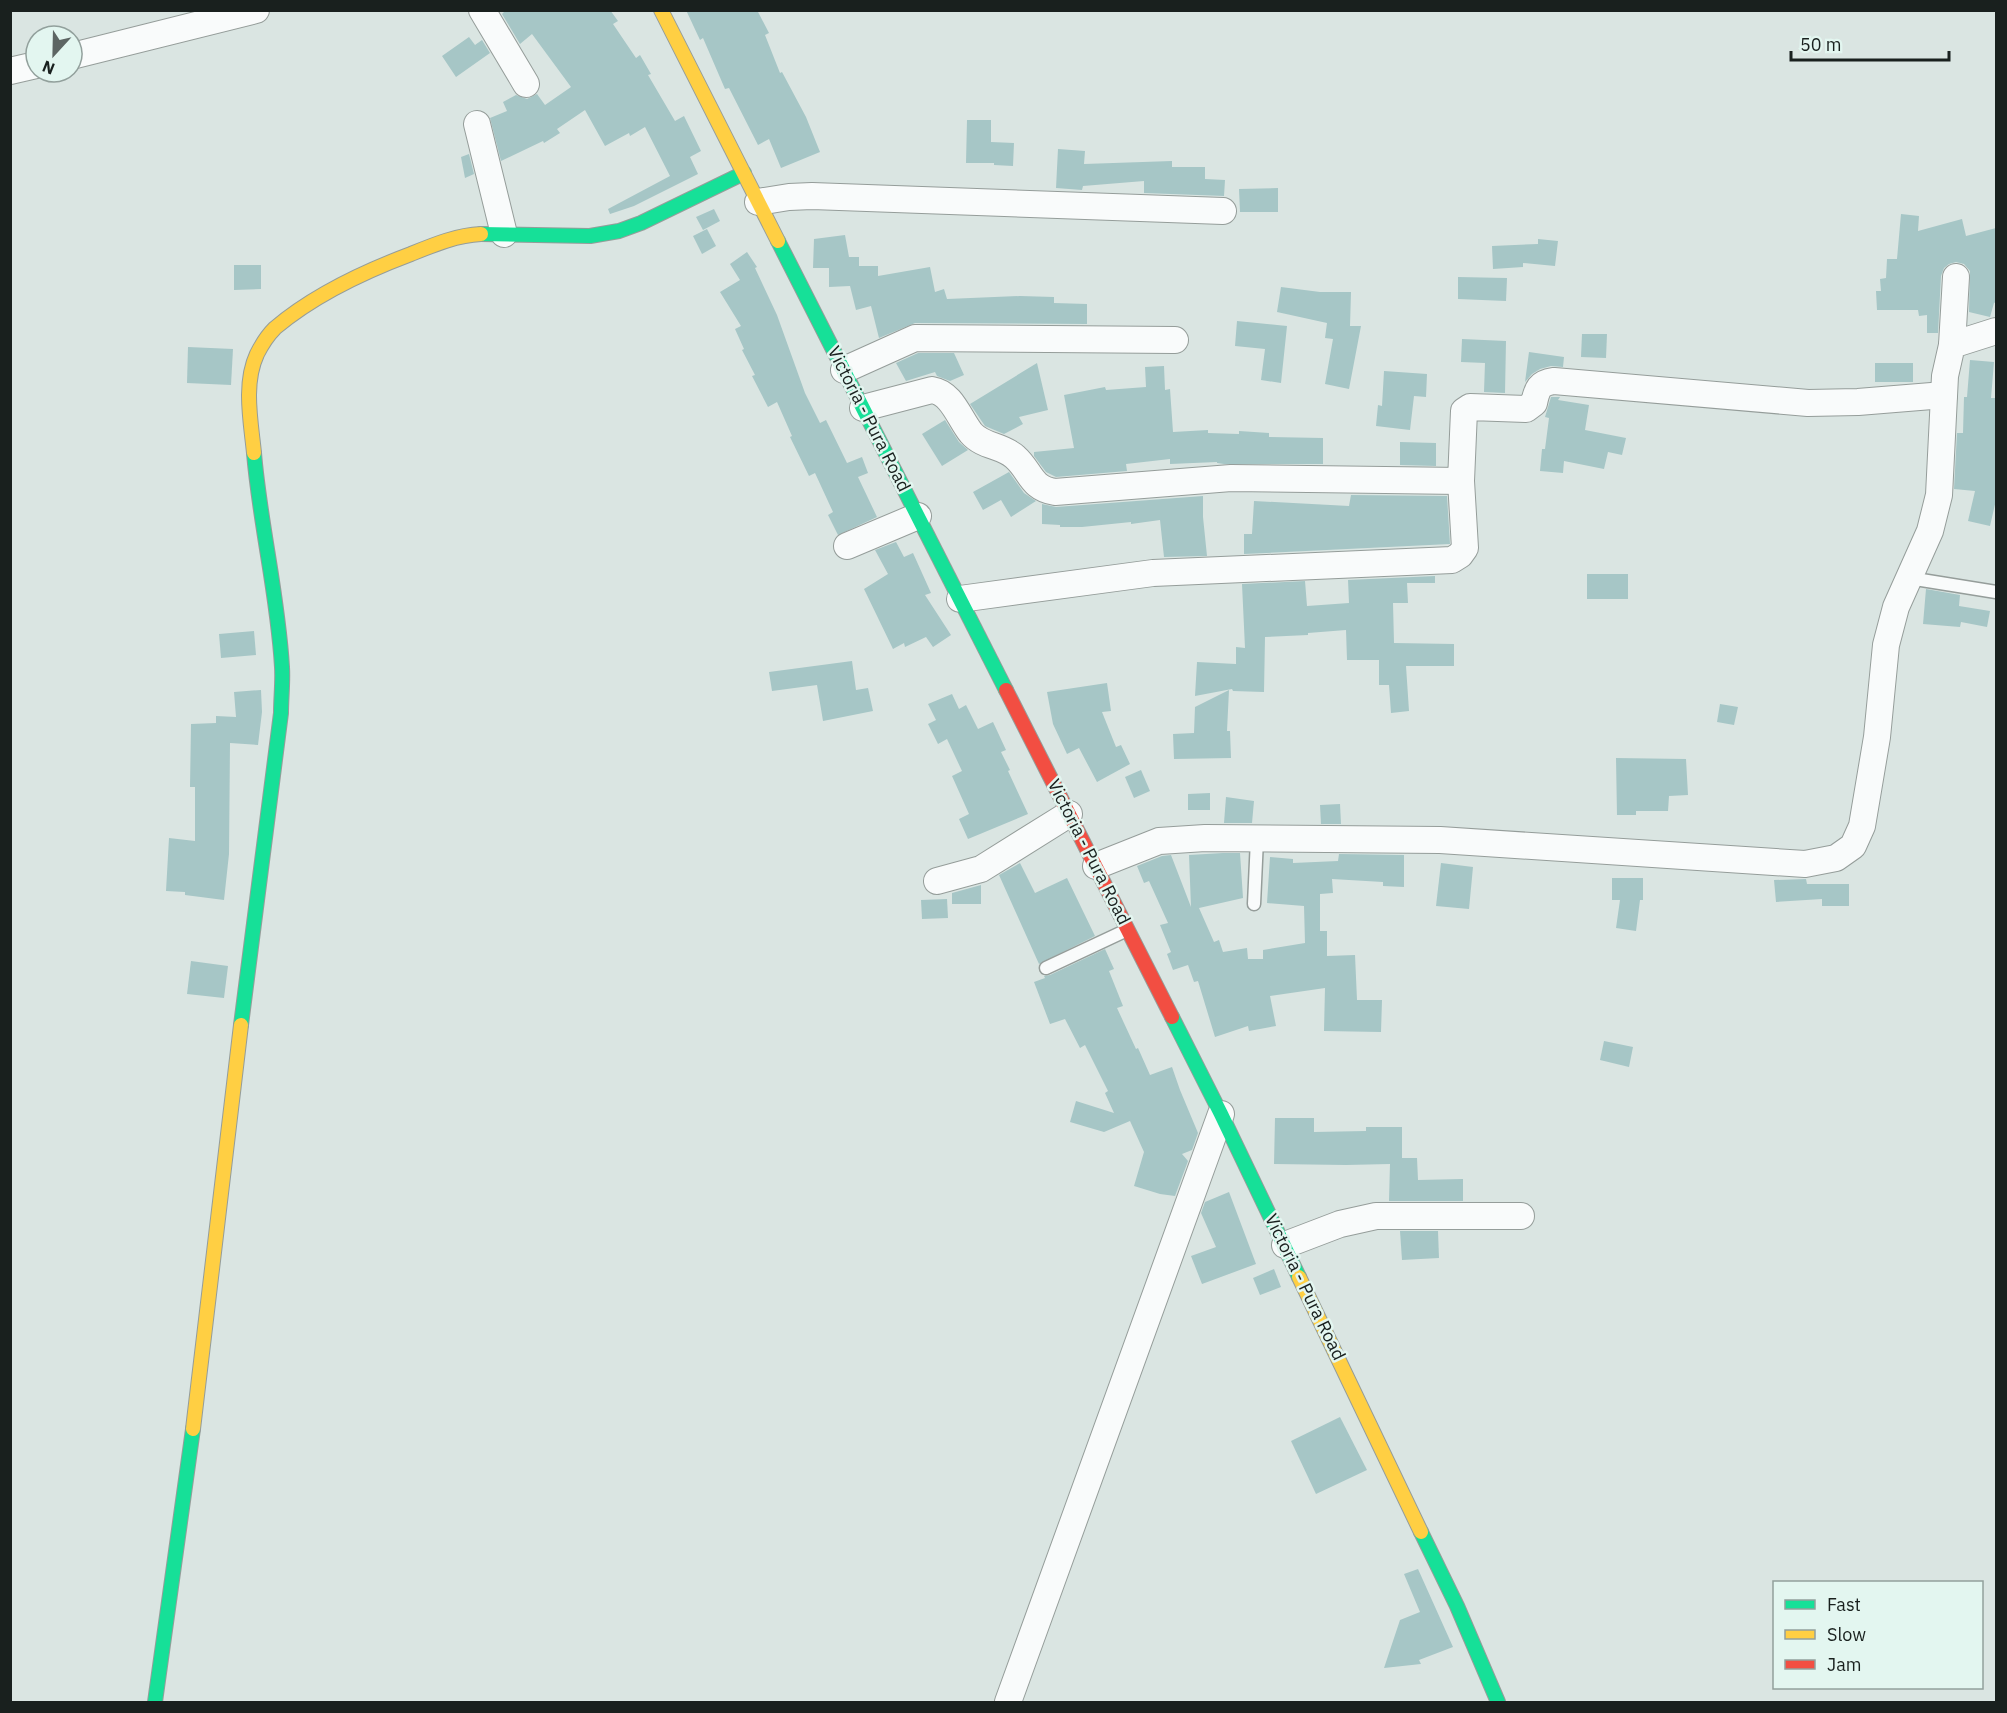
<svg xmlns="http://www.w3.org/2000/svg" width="2007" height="1713" font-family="'IBM Plex Sans',sans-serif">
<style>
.building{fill:#a6c6c6}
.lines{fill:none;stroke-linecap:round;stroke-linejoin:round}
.lane-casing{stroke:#959d9a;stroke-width:15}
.street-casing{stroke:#959d9a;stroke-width:28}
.fast-casing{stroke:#959d9a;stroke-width:16}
.slow-casing{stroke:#959d9a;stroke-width:16}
.jam-casing{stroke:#959d9a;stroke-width:16}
.lane{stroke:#f9fbfb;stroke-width:12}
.street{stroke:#f9fbfb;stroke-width:26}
.fast{stroke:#16e098;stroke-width:14}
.slow{stroke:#ffcf43;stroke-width:14}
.jam{stroke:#f24e42;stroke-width:14}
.labels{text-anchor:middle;stroke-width:5;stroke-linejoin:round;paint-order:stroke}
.street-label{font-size:18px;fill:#19201e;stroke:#e3f6f0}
</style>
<rect width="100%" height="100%" fill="#dae5e2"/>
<!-- building -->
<g class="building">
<polygon points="506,10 610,10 618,21 613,24 636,58 640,55 651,74 648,75 675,121 684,116 701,151 690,157 698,174 634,206 610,214 608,209 670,176 645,127 630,136 629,133 605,146 585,110 557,129 560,133 544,143 543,141 501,161 490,118 507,111 503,102 516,95 527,99 537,94 545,105 571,87 532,34 520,44 502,14"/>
<polygon points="686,10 757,10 769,33 765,35 780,73 782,72 806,117 820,152 781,168 769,139 758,145 729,88 725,89 703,38 700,40"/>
<polygon points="469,37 475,45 482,40 490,53 456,77 442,56"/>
<polygon points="967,120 991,120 991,142 1014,143 1013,166 994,165 994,163 966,163"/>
<polygon points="1058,149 1085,151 1084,164 1172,161 1172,167 1205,167 1205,179 1225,180 1224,196 1144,193 1144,181 1083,186 1082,190 1056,188"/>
<polygon points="469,154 474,174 465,178 461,157"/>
<polygon points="1278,188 1278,212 1240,212 1239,189"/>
<polygon points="714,209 720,221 703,230 696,217"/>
<polygon points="1901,214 1919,216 1918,231 1962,219 1966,236 1996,228 1996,302 1994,303 1990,317 1969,312 1970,271 1964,264 1956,262 1949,264 1944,268 1941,276 1938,333 1927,333 1927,315 1919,316 1918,310 1877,310 1876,291 1881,291 1880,279 1886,278 1887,259 1897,259"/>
<polygon points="707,229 716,246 702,254 693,236"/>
<polygon points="845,235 849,257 859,257 859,266 878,266 878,276 930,267 935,292 944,289 947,299 1020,296 1054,297 1054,303 1087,304 1087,324 915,323 879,338 871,306 856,310 850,286 829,287 829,268 813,268 814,239"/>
<polygon points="1538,239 1558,241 1555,266 1523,263 1523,267 1493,269 1492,246 1538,244"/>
<polygon points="747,252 757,267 755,268 777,315 805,393 820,423 826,420 847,463 862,457 868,473 858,477 877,517 838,535 828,515 833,512 815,473 809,476 790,437 792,436 777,402 768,407 752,376 755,375 742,350 744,349 735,329 741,326 720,292 740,280 730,264"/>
<polygon points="234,265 261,265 261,289 234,290"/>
<polygon points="1458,277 1507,278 1506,301 1458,299"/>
<polygon points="1281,287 1320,292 1351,292 1350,326 1361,326 1349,389 1325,384 1333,339 1325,338 1327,323 1277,312"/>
<polygon points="1237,321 1287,326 1281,383 1261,380 1265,349 1235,346"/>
<polygon points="1582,334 1607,334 1606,358 1581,357"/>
<polygon points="1462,339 1506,341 1505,393 1484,392 1485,363 1461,362"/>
<polygon points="188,347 233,349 231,385 187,383"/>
<polygon points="1529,352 1564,357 1563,367 1551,366 1540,369 1532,374 1525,382"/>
<polygon points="918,353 954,353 964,375 950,381 937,376 935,372 906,381 896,363"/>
<polygon points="1970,360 1994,362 1991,398 1996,398 1996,500 1990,526 1968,521 1975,491 1954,489 1957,433 1963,433 1964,397 1967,397"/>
<polygon points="1037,363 1048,410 1019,417 1023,424 1004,434 985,426 970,404"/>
<rect x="1875" y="363" width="38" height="19"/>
<polygon points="1164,366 1165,390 1170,389 1173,432 1208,430 1208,433 1239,434 1239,431 1269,433 1269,437 1323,438 1323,464 1224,464 1217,463 1217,462 1170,464 1170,459 1126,464 1127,471 1056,477 1046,472 1034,456 1034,452 1074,448 1064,395 1105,387 1106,390 1146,387 1145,367"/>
<polygon points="1384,371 1427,374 1426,397 1414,396 1410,430 1376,426 1378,405 1382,406"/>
<polygon points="1551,397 1560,397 1558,400 1589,405 1585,430 1626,438 1622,455 1608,452 1604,469 1564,461 1563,473 1540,471 1542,449 1545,449 1549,418 1545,417"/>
<polygon points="945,420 959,442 968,450 942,466 922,434"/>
<polygon points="1400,442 1436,443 1436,466 1400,465"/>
<polygon points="1009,472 1024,493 1036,501 1011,517 1001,500 983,510 973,492"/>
<polygon points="1351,495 1447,496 1450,544 1244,554 1244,534 1252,534 1254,501 1349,506"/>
<polygon points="1203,496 1203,517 1207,556 1164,557 1160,520 1131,524 1131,522 1082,527 1060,527 1060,525 1042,524 1042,504 1056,507"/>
<polygon points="896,542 904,557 913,553 931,593 925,595 951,635 933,647 926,637 905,647 904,643 893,649 864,589 888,574 875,550"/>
<rect x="1587" y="574" width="41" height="25"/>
<polygon points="1435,576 1435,583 1407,583 1408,603 1393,603 1394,643 1454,644 1454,666 1406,666 1409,711 1391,713 1389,685 1379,685 1379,660 1347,660 1346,630 1308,633 1308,635 1265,637 1264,692 1233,691 1232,689 1195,696 1197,662 1236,664 1236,647 1245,648 1242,584 1305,581 1307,606 1349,603 1348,580"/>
<polygon points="1926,589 1960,595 1959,606 1990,611 1987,627 1961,622 1960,627 1923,624"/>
<polygon points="254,631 256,655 221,658 219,634"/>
<polygon points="852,661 856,690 868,688 873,711 823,721 817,685 772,691 769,672"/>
<polygon points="1107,683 1111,711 1102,712 1116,747 1121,745 1130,764 1097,782 1079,748 1067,754 1053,724 1047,692"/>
<polygon points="261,690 262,712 258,745 230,743 229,854 224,900 185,895 185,892 166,891 169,838 195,841 195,787 190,787 191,724 216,723 216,716 236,717 234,692"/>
<polygon points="1229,690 1227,731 1230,731 1231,758 1174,759 1173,734 1194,733 1195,707"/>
<polygon points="952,694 959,709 966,705 978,729 993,722 1006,750 1001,752 1010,770 1008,771 1028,814 968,839 959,819 969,814 952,776 962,771 947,739 938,744 928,724 936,720 928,704"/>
<polygon points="1720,704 1738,707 1734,725 1717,722"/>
<polygon points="1616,758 1686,759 1688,795 1669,796 1668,811 1636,811 1636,815 1617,815"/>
<polygon points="1141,770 1150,791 1134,798 1125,777"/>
<polygon points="1210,793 1210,810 1188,810 1188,794"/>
<polygon points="1226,797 1254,801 1252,823 1224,823"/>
<polygon points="1340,804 1341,824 1321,824 1320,805"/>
<polygon points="1223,853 1240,853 1243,898 1199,908 1214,942 1219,940 1223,952 1247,948 1248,959 1263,959 1263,950 1305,943 1304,906 1267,903 1270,857 1293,859 1293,863 1338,861 1339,854 1404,855 1404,887 1383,886 1383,882 1332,879 1333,893 1320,894 1320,931 1327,931 1327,956 1355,955 1357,1000 1382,1000 1381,1032 1324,1031 1325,988 1270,996 1276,1026 1249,1031 1248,1026 1215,1037 1198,981 1194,982 1188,965 1173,970 1167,954 1171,952 1160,925 1168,923 1149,881 1144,883 1137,866 1162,856 1171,855 1191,907 1189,855"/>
<polygon points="1020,863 1035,893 1067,878 1095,936 1039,964 999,875"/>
<polygon points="1441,863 1473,867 1469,909 1436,906"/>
<polygon points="1612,878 1643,878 1643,900 1640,900 1636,931 1616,928 1620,900 1612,900"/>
<polygon points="1806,879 1807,884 1849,884 1849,906 1822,906 1822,899 1776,902 1774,880"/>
<polygon points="981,885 981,904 952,904 952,893"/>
<polygon points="947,899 948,918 922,919 921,900"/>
<polygon points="1105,949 1114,969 1109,971 1123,1006 1117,1008 1136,1049 1138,1048 1150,1075 1172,1067 1180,1090 1198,1133 1192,1150 1182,1154 1188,1161 1175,1196 1160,1194 1134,1186 1144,1152 1130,1121 1104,1132 1070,1122 1076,1101 1114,1113 1105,1093 1108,1091 1085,1045 1080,1048 1065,1019 1050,1024 1034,982 1045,978 1044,976 1050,975"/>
<polygon points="191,961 228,966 224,998 187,994"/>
<polygon points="1604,1041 1633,1047 1629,1067 1600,1060"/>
<polygon points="1275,1118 1314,1118 1314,1132 1366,1131 1366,1127 1402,1127 1402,1158 1417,1158 1418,1180 1463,1179 1463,1201 1389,1201 1390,1164 1346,1165 1274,1164"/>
<polygon points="1229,1192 1256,1264 1202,1284 1191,1256 1216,1247 1201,1213 1205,1202"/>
<polygon points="1400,1231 1438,1231 1439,1258 1402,1260"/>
<polygon points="1274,1269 1281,1287 1260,1295 1253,1278"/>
<polygon points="1340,1417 1367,1470 1316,1494 1291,1441"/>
<polygon points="1418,1569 1453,1647 1419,1660 1421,1664 1384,1668 1400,1620 1420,1612 1404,1574"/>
</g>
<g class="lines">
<!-- lane casing -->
<g class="lane-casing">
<g id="lane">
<polyline points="1909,578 1996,592"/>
<polyline points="1254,904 1257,839"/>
<polyline points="1046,968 1127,930"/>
</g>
</g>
<!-- street casing -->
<g class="street-casing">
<g id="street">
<polyline points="482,10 526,84"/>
<polyline points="72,56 256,10"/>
<polyline points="10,71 36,65"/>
<polyline points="477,124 504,234"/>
<polyline points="758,202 789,197 812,196 1223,211"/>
<polyline points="1952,345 1956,277"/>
<polyline points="844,370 915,338 1175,340"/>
<path d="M863 408 932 390C952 393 959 418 971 433 983 447 1002 445 1015 457 1031 471 1030 488 1055 492L1231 478 1461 481 1464 411 1470 407 1526 409 1534 403C1537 389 1539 383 1554 381L1808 403 1858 402 1944 395"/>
<polyline points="847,546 918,516"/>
<polyline points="960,599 1153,573 1452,560 1460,555 1465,548 1461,481"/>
<polyline points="1096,866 1159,841 1205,838 1440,840 1805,864 1836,858 1853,846 1862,826 1877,737 1886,645 1896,607 1930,531 1939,495 1945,376 1952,345 1996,331"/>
<polyline points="937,881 981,869 1069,814"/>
<polyline points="1285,1245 1340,1224 1376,1216 1521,1216"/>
<polyline points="1008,1702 1221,1114"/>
</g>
</g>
<!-- fast casing -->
<g class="fast-casing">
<g id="fast">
<polyline points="481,234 590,236 619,231 641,223 744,173"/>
<polyline points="778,241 1006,690"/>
<polyline points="1172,1017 1221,1114 1299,1277"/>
<path d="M241 1025 281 713C281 698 283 682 282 667 278 595 260 525 254 453"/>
<polyline points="1421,1532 1457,1606 1498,1702"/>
<polyline points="155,1702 193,1429"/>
</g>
</g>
<!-- slow casing -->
<g class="slow-casing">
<g id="slow">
<polyline points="661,10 778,241"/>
<path d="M254 453C251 422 243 384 257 354 261 346 269 334 275 328 314 295 363 272 411 254 433 245 457 235 481 234"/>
<polyline points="1299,1277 1421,1532"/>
<polyline points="193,1429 241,1025"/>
</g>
</g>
<!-- jam casing -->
<g class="jam-casing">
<polyline id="jam" points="1006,690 1172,1017"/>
</g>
<!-- lane -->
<use href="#lane" class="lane"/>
<!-- street -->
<use href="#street" class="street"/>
<!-- fast -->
<use href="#fast" class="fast"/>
<!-- slow -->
<use href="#slow" class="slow"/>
<!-- jam -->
<use href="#jam" class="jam"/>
</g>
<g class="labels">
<!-- street labels -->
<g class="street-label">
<text transform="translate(869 419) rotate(63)" y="6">Victoria - Pura Road</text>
<text transform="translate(1089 852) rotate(63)" y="6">Victoria - Pura Road</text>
<text transform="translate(1305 1287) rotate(64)" y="6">Victoria - Pura Road</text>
</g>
</g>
<!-- border -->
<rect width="2007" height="1713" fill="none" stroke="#19201e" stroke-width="24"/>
<!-- legend -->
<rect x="1773" y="1581" width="210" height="108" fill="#e3f6f0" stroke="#92a09c" stroke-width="1.5"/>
<rect x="1785" y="1600" width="30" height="9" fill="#16e098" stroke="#92a09c" stroke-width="1.5"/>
<text x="1827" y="1611" font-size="18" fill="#19201e">Fast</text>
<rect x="1785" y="1630" width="30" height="9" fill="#ffcf43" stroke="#92a09c" stroke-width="1.5"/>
<text x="1827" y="1641" font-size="18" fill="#19201e">Slow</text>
<rect x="1785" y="1660" width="30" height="9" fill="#f24e42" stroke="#92a09c" stroke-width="1.5"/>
<text x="1827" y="1671" font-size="18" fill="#19201e">Jam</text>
<!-- north arrow -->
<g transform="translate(54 54) rotate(202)"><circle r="28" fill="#e3f6f0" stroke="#92a09c" stroke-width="1.5"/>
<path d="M0-4.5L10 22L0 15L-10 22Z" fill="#5d6563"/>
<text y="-9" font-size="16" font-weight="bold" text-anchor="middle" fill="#19201e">N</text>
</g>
<!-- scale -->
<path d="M1791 51v9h158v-9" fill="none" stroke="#19201e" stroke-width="3"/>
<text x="1800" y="51" font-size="18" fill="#19201e" stroke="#e3f6f0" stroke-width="4.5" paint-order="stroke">50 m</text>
</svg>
